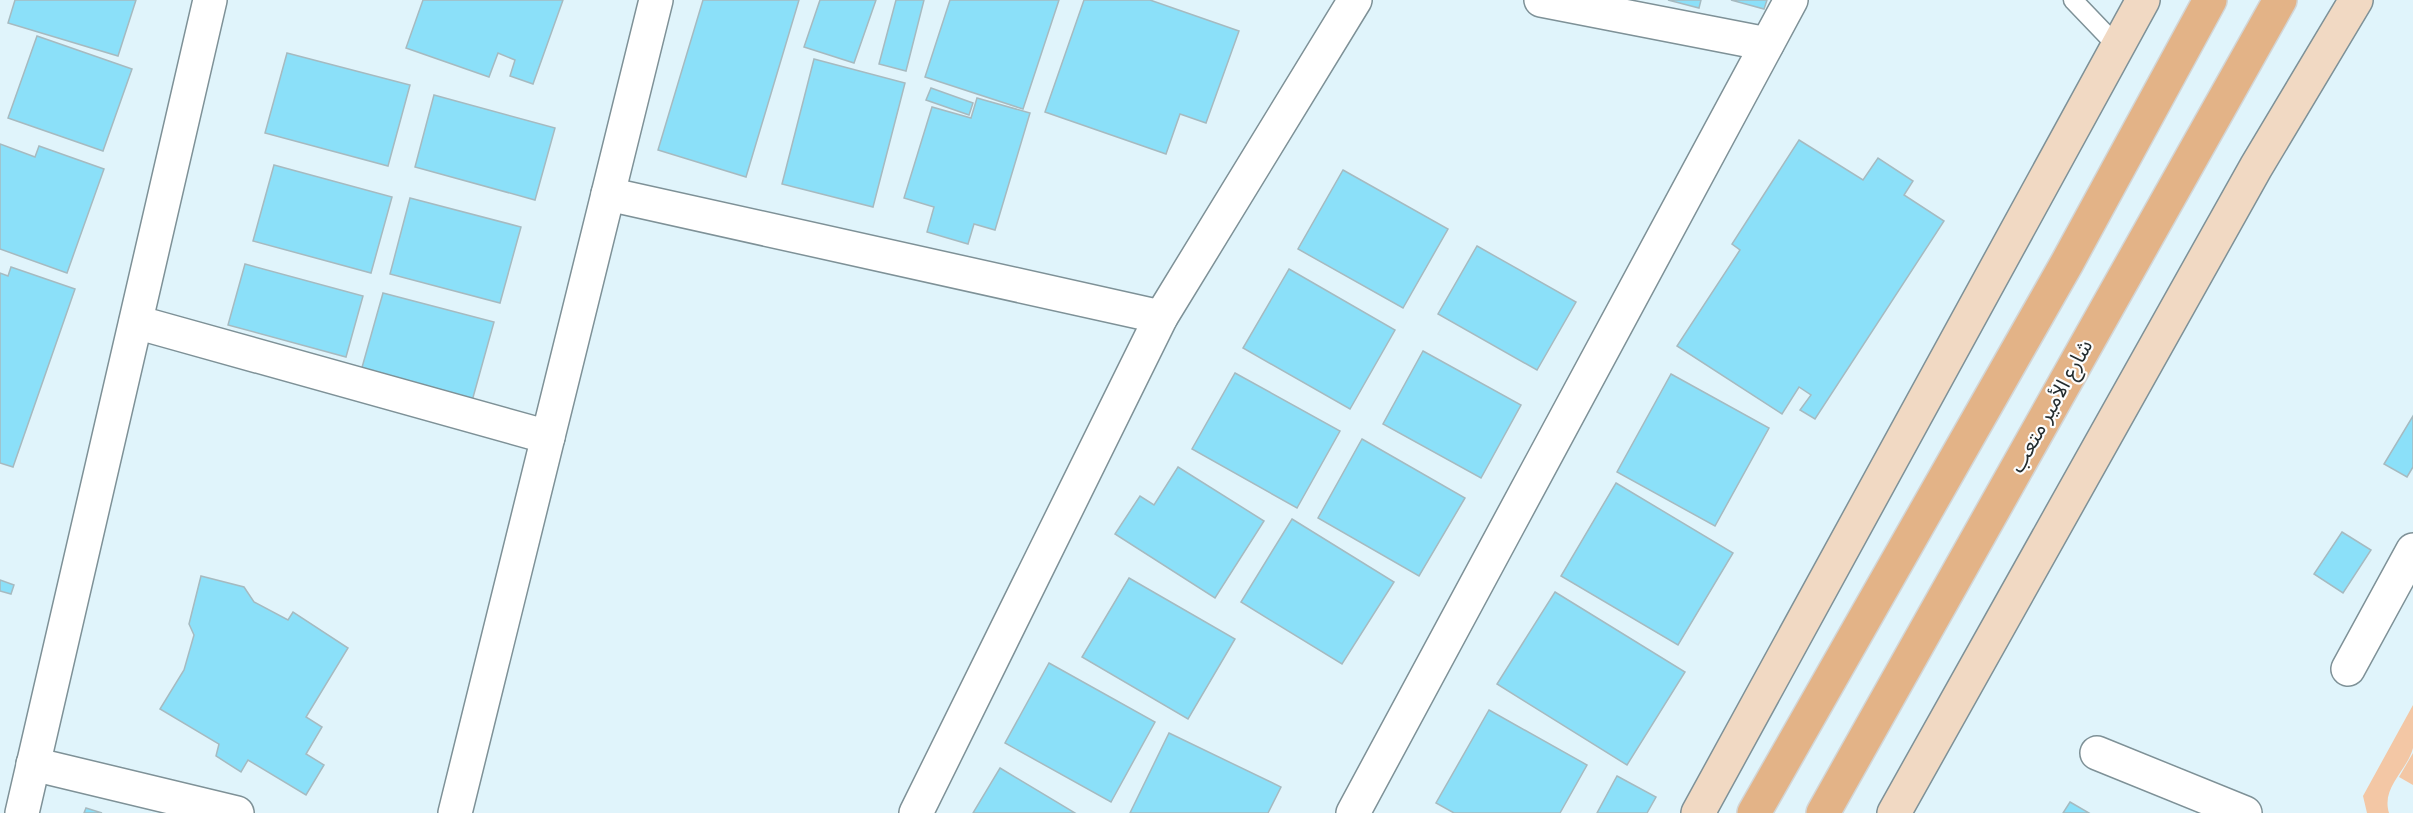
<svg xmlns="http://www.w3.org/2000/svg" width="2413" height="813" font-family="Karla,'Noto Sans Arabic',sans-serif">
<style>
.green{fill:#f3c7a5}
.building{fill:#8be0f9;stroke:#a6bac0;stroke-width:1.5}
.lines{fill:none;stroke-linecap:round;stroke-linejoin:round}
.lane-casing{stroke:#7e9197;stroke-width:21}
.street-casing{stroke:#7e9197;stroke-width:36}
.secondary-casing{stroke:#7e9197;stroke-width:36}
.primary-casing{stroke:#d3d5d5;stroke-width:36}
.lane{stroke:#fff;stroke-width:18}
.street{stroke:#fff;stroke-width:33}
.secondary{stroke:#f1d9c3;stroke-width:33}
.primary{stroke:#e3b387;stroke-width:33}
.labels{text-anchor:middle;stroke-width:4.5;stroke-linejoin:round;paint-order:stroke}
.street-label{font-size:21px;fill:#242c2e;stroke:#fdfdfd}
</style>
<rect width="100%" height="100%" fill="#e0f4fb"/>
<!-- green -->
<g class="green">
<path d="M2413 705C2413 718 2413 736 2413 748 2407 771 2381 787 2389 813H2367L2363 796Z"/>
<polygon points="2413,753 2413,785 2399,777"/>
</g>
<!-- building -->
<g class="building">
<polygon points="15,0 136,0 118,56 8,23"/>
<polygon points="423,0 563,0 533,84 510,76 515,60 498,53 489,77 406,48"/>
<polygon points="703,0 799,0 746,177 658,150"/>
<polygon points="820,0 876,0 854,63 804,47"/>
<polygon points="896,0 924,0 906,71 879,64"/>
<polygon points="950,0 1059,0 1023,109 925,77"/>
<polygon points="1084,0 1150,0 1239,31 1206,123 1180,114 1166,154 1045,112"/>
<polygon points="1668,0 1701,0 1699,8"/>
<polygon points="1731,0 1767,0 1764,9"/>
<polygon points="37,36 132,69 103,151 8,118"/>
<polygon points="287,53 410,85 388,166 265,133"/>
<polygon points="814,59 905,83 873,207 782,184"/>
<polygon points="931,88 973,103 969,115 926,100"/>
<polygon points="434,95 555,128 535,200 415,167"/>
<polygon points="977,98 1030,113 995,230 974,224 968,244 927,232 934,207 904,198 932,107 971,118"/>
<polygon points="1799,140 1863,180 1878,158 1913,181 1904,195 1944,221 1815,419 1800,410 1811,395 1799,387 1782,414 1677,346 1740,250 1732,244"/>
<polygon points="0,144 35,157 39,146 104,169 67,273 0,249"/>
<polygon points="274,165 392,197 371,273 253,241"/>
<polygon points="1343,170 1448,229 1403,308 1298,249"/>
<polygon points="410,198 521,227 500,303 390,274"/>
<polygon points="1477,246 1576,302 1537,370 1438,314"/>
<polygon points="245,264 363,296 346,357 228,325"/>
<polygon points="11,267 75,289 13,467 0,463 0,273 8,276"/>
<polygon points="1289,269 1395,330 1350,409 1243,348"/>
<polygon points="383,293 494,322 472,401 361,371"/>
<polygon points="1423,351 1521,405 1481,478 1383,424"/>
<polygon points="1235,373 1340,431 1297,508 1192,449"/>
<polygon points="1671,374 1769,428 1715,526 1617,472"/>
<polygon points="2413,416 2413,467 2407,477 2384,464"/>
<polygon points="1362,439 1465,498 1419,576 1318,518"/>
<polygon points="1178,467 1264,521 1215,598 1115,534 1140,496 1154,505"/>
<polygon points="1616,483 1733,553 1678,645 1561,576"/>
<polygon points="1292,519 1394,582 1342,664 1241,602"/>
<polygon points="2342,532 2371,550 2343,593 2314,574"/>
<polygon points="201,576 244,587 254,602 288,620 293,612 348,648 306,717 322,727 306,754 324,765 306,795 248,760 241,772 216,756 219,744 160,709 184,670 194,635 189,624"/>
<polygon points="1129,578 1235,639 1188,719 1082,657"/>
<polygon points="0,580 14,585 11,594 0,591"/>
<polygon points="1555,592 1685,672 1627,765 1497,684"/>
<polygon points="1049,663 1155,722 1111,802 1005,743"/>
<polygon points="1489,710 1587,765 1560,813 1454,813 1436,803"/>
<polygon points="1169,733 1281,787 1268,813 1130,813"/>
<polygon points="1000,768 1075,813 973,813"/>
<polygon points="1617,776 1656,797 1647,813 1597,813"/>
<polygon points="2070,802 2089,813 2063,813"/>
<polygon points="86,808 102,813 84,813"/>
</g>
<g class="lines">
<!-- lane casing -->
<g class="lane-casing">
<polyline id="lane" points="2073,0 2118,47"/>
</g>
<!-- street casing -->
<g class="street-casing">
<g id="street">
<polyline points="1541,0 1767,44"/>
<polyline points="608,194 1161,317"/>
<polyline points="136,322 548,437"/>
<polyline points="2348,669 2413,550"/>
<polyline points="2097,753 2245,813"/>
<polyline points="33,764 237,813"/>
<polyline points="22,813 210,0"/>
<polyline points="455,813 656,0"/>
<polyline points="916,813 1161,317 1355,0"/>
<polyline points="1353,813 1791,0"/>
</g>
</g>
<!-- secondary casing -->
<g class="secondary-casing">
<g id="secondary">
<polyline points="1698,813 2143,0"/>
<polyline points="1894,813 2256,167 2356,0"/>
</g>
</g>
<!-- primary casing -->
<g class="primary-casing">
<g id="primary">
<polyline points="1754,813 2067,263 2210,0"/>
<polyline points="1823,813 2280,0"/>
</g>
</g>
<!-- lane -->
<use href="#lane" class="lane"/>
<!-- street -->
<use href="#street" class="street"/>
<!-- secondary -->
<use href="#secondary" class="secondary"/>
<!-- primary -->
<use href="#primary" class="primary"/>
</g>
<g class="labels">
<!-- street labels -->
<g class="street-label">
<text transform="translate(2051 406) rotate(-61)" y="7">شارع الأمير متعب</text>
</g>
</g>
</svg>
